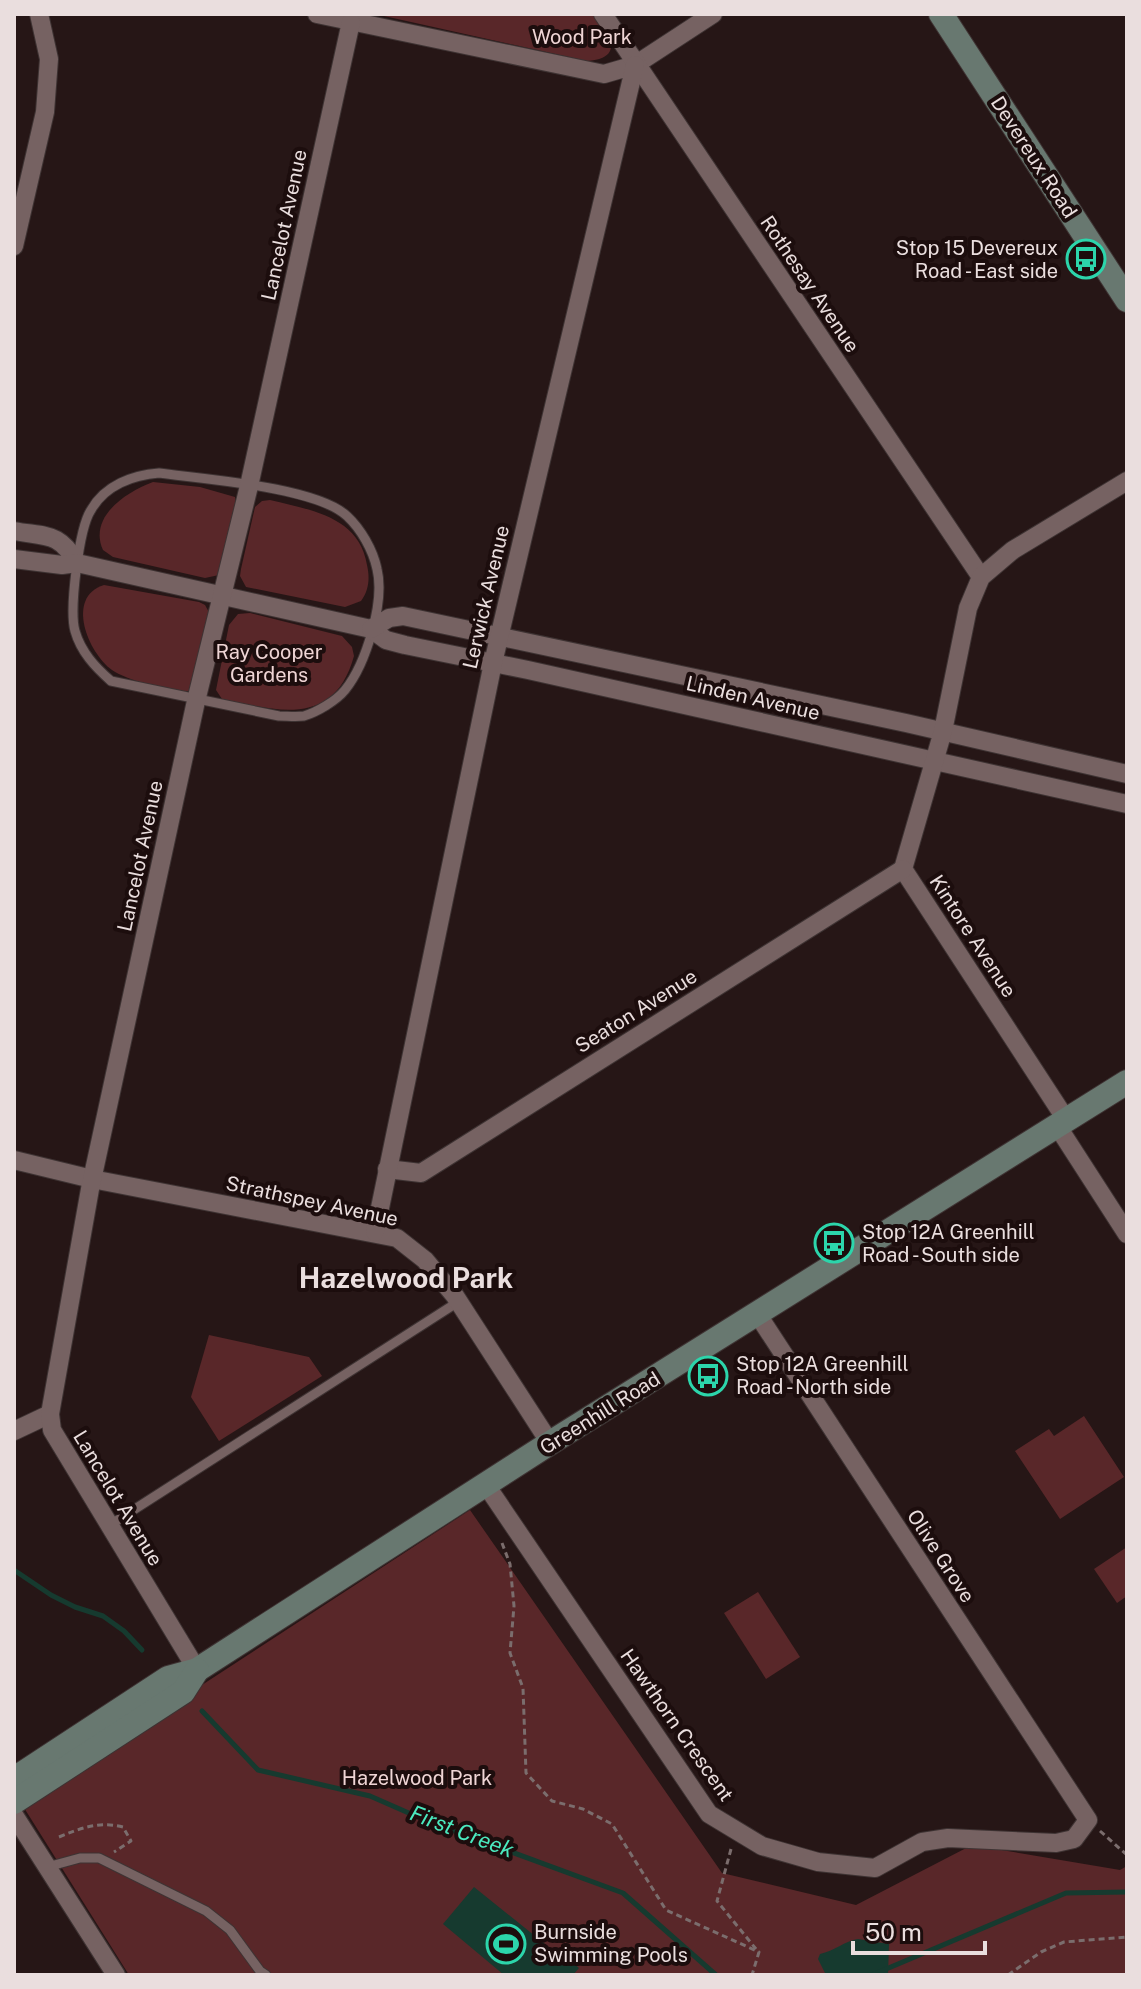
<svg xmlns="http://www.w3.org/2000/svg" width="1141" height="1989" font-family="'Public Sans',sans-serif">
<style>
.green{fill:#592729}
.water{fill:#163a2f}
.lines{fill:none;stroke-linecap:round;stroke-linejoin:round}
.stream{stroke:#163a2f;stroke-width:5}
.lane-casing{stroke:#3e3333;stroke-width:11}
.street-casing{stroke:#3e3333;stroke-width:20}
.secondary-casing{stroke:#3e3333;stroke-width:26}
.path{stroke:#7b6d6d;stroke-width:3;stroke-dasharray:6 4;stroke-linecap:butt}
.lane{stroke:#766262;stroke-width:9}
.street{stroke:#766262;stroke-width:18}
.secondary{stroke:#687870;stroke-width:24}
.labels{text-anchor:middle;stroke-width:8;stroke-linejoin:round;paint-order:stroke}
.park-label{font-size:20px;fill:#efd5d5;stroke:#1c0d0d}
.street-label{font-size:20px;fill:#eadede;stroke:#1c0d0d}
.poi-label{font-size:20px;fill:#eadede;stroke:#1c0d0d;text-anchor:start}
.water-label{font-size:22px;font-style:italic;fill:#4be9bf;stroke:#1c0d0d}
.district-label{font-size:28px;font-weight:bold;fill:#eadede;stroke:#1c0d0d}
</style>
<rect width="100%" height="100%" fill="#261616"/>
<!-- green -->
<g class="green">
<path d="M375 14H596C610 35 625 58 587 61Z"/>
<path d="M153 482 200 487 235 497 236 506 219 575 205 578 113 557 103 550C88 517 126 492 153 482Z"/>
<path d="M270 500C310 510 359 516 367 565 370 578 369 590 361 601L345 607 246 587 240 576 241 569 255 507 262 501Z"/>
<path d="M104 585 199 602 205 605 211 616 190 691C171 692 128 681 112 670 88 653 65 597 104 585Z"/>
<path d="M250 613 342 636 352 647 354 656C334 728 277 711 222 699L216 690 229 625 238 614Z"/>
<polygon points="209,1335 309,1357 322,1376 219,1441 191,1397"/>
<polygon points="1084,1416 1124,1477 1060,1519 1015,1451 1049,1429 1054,1436"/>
<polygon points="470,1510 722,1873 856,1905 972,1845 1120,1870 1127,1866 1127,1975 129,1975 21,1803"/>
<polygon points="1127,1547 1127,1596 1117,1603 1094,1569"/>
<polygon points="758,1592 800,1657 766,1679 724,1613"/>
</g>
<!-- water -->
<g class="water">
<polygon points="474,1887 571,1965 573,1963 579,1968 573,1975 504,1975 443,1924"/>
<path d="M858 1939 889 1944 888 1975H826L818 1959 820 1954C834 1951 845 1941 858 1939Z"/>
</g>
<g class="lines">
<!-- stream -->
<g class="stream">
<polyline points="14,1570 51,1595 75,1607 103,1616 124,1631 142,1650"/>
<polyline points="202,1711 258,1770 370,1796 427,1821 623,1893 716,1975"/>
<polyline points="872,1975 1066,1893 1127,1892"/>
</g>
<!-- lane casing -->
<g class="lane-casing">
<g id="lane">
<path d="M159 473C203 479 316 487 347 516 361 529 373 550 377 569 385 602 366 664 345 690 336 701 317 712 304 716 296 717 287 716 279 716L111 681C95 667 81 652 75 631 69 610 79 528 91 510 105 485 133 475 159 473Z"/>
<polyline points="110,1525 458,1302"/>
<polyline points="47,1867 80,1858 99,1858 206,1911 230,1930 260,1971 266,1975"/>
</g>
</g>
<!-- street casing -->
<g class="street-casing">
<g id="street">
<polyline points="317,14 604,74 635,65 713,14"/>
<polyline points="603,14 981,577"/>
<polyline points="14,246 45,112 49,59 39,14"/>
<path d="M14 531C47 537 59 532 77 563"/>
<polyline points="14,559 62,565 77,563 371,629 386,640 405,645 528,670 1127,804"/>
<polyline points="371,629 389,618 403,616 906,723 1127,774"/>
<polyline points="1067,1121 903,869 943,731 968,608 981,577 1013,550 1127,481"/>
<polyline points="1058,1127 1127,1234"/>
<polyline points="14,1160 92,1179 397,1238 425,1260 455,1296 550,1443"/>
<polyline points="387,1169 421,1173 903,869"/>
<polyline points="375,1232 493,663 635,65"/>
<polyline points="14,1431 50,1414"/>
<polyline points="486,1485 709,1814 762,1846 818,1862 875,1868 922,1842 948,1838 1056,1843 1074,1839 1088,1820 758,1315"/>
<polyline points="197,1670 52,1430 50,1414 90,1189 196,701 249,486 351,22"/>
<polyline points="14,1815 116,1975"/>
</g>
</g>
<!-- secondary casing -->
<g class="secondary-casing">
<g id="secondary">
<polyline points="941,14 1127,300"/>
<polyline points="14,1779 168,1678 197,1670 550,1443 1127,1082"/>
<polyline points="14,1802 183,1692 197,1670"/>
</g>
</g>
<!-- path -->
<g class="path">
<polyline points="502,1543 510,1564 514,1606 510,1653 523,1688 526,1773 552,1801 583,1809 612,1824 666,1910 759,1952 752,1975"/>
<polyline points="1100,1831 1127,1855"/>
<path d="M59 1837C81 1828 99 1821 123 1827L131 1841 114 1852"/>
<polyline points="731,1849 717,1901 756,1949"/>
<polyline points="1008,1975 1041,1952 1064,1942 1127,1937"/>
</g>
<!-- lane -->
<use href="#lane" class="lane"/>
<!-- street -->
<use href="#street" class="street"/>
<!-- secondary -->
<use href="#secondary" class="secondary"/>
</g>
<!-- icons -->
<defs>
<g id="bus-ring" transform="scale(2)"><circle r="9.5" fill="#1c0d0d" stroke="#2cd5ab" stroke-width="1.5"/><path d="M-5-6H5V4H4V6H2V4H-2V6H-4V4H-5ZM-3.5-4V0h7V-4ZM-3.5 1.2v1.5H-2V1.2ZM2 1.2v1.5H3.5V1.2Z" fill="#2cd5ab"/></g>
<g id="stadium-ring" transform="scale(2)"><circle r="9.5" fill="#1c0d0d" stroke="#2cd5ab" stroke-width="1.5"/><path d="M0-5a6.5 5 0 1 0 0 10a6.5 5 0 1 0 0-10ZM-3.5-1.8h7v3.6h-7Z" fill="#2cd5ab"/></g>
</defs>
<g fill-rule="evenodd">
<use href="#bus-ring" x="1086" y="259"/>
<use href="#bus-ring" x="834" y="1243"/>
<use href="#bus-ring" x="708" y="1376"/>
<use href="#stadium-ring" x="506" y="1944"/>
</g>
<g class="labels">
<!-- park labels -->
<g class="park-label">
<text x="582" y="44">Wood Park</text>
<text x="269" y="659">Ray Cooper<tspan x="269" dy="23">Gardens</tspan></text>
<text x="417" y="1785">Hazelwood Park</text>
</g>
<!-- street labels -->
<g class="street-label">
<text transform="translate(1034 157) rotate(57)" y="7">Devereux Road</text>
<text transform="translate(284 225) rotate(-78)" y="7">Lancelot Avenue</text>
<text transform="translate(810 284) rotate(56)" y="7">Rothesay Avenue</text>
<text transform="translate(486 597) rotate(-77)" y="7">Lerwick Avenue</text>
<text transform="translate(753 698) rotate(13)" y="7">Linden Avenue</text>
<text transform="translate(140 856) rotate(-78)" y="7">Lancelot Avenue</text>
<text transform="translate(973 936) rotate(57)" y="7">Kintore Avenue</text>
<text transform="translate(636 1011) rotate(-32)" y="7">Seaton Avenue</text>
<text transform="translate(312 1201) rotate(12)" y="7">Strathspey Avenue</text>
<text transform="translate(600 1413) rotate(-32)" y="7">Greenhill Road</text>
<text transform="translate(118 1498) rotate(59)" y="7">Lancelot Avenue</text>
<text transform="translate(941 1556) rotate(57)" y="7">Olive Grove</text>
<text transform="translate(677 1725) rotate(55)" y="7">Hawthorn Crescent</text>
</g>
<!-- poi labels -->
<g class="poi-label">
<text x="1058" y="255" text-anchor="end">Stop 15 Devereux<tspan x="1058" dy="23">Road - East side</tspan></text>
<text x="862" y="1239">Stop 12A Greenhill<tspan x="862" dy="23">Road - South side</tspan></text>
<text x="736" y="1371">Stop 12A Greenhill<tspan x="736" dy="23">Road - North side</tspan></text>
<text x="534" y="1939">Burnside<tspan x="534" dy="23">Swimming Pools</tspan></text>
</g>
<!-- water labels -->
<g class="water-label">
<text transform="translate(462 1831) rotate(21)" y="8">First Creek</text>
</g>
<!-- district labels -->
<g class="district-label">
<text x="406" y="1288">Hazelwood Park</text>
</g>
</g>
<!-- border -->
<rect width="1141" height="1989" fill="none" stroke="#eadede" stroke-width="32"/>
<!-- scale -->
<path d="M853 1941v12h132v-12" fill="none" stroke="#eadede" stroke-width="4"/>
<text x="865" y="1941" font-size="24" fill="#eadede" stroke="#1c0d0d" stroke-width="6" paint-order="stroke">50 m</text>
</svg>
